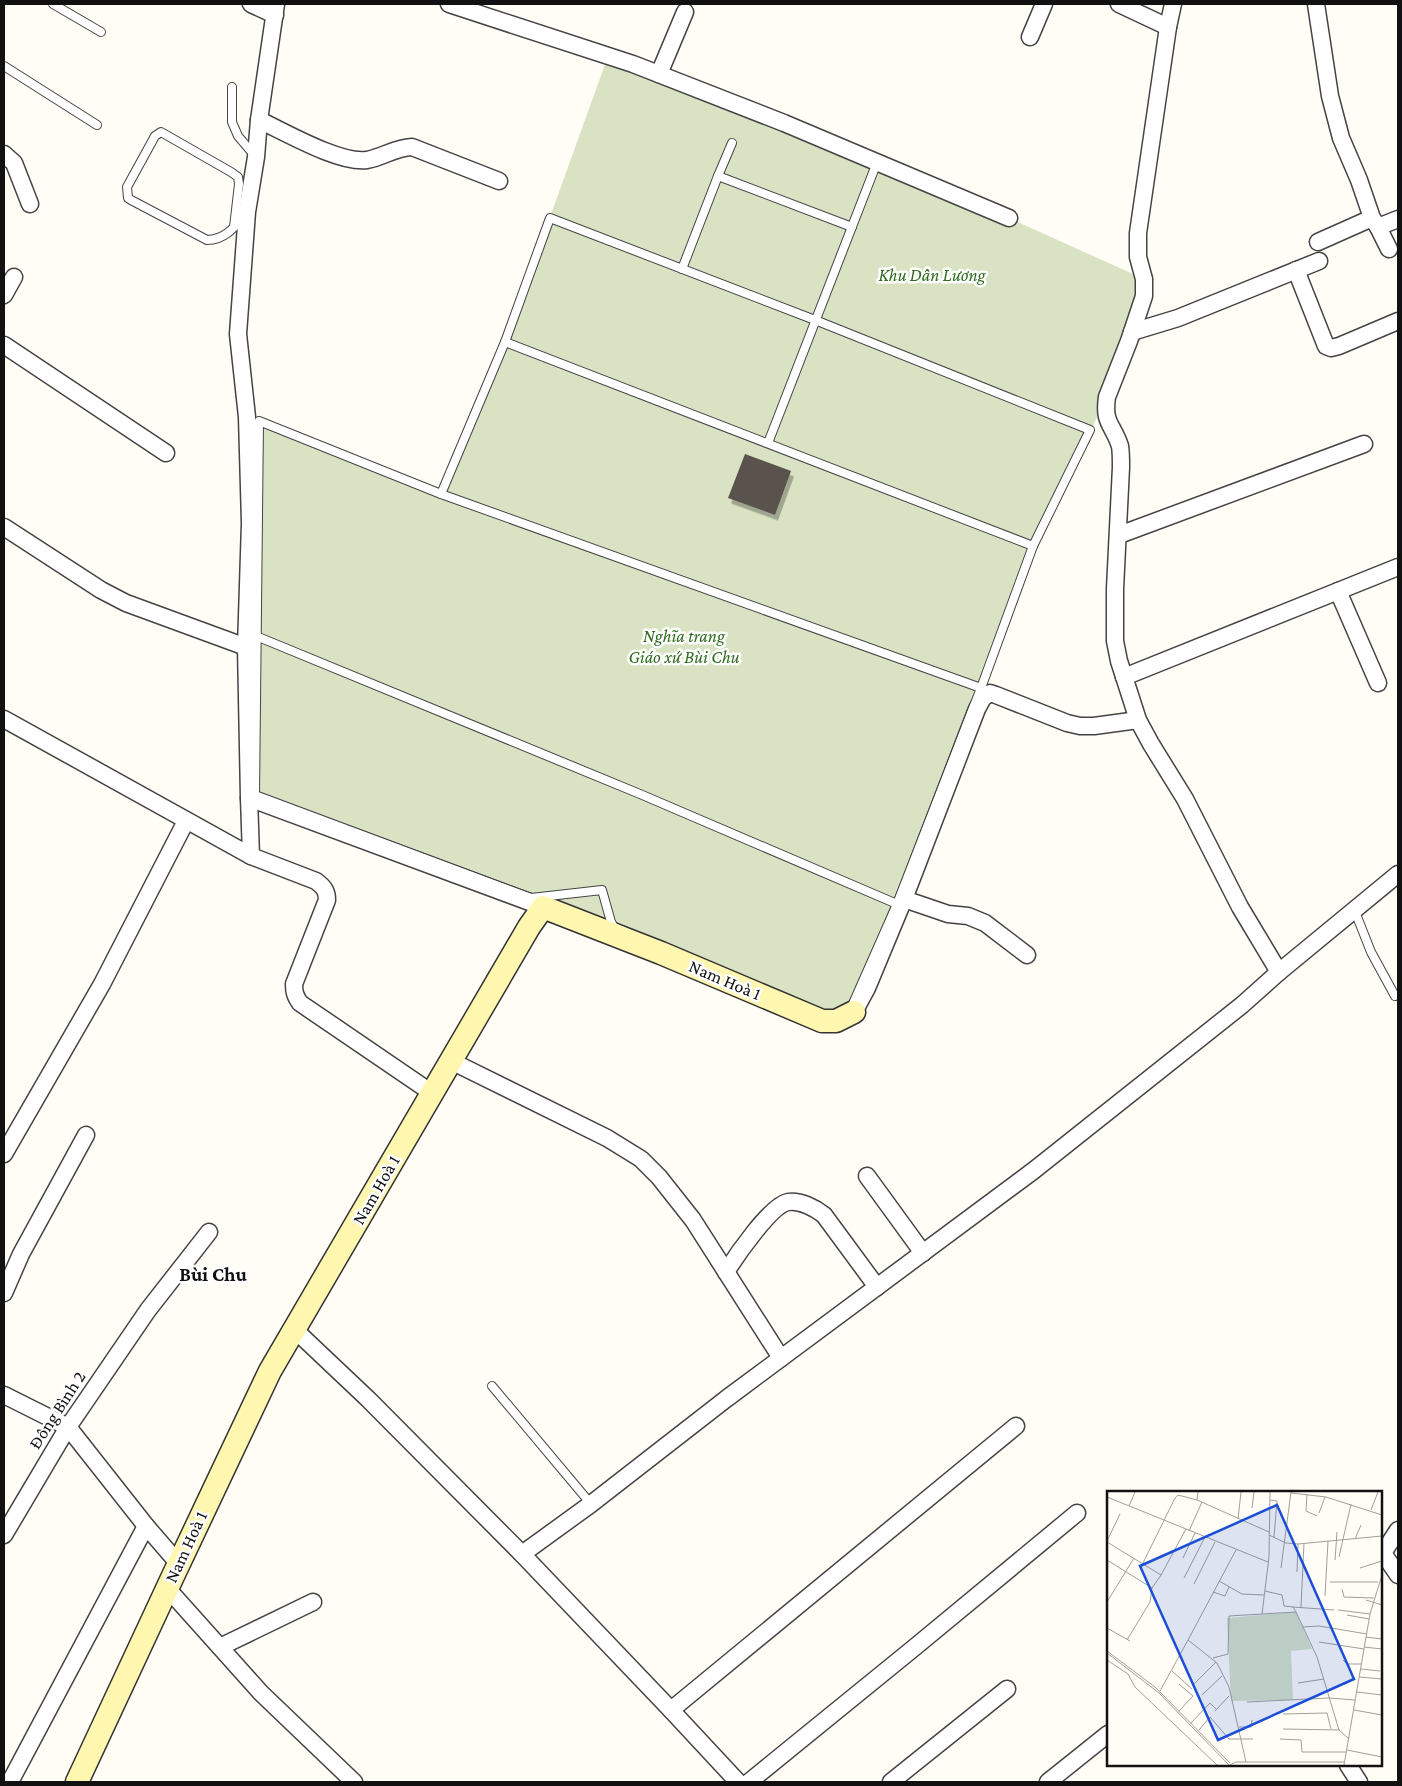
<svg xmlns="http://www.w3.org/2000/svg" width="1402" height="1786" font-family="'Crimson Pro',serif">
<style>
.cemetery{fill:#d9e3c4}
.building{fill:#5a524d;filter:url(#shadow)}
.lines{fill:none;stroke-linecap:round;stroke-linejoin:round}
.lane-casing{stroke:#444;stroke-width:10}
.street-casing{stroke:#444;stroke-width:19}
.secondary-casing{stroke:#333;stroke-width:25}
.lane{stroke:#fff;stroke-width:8}
.street{stroke:#fff;stroke-width:16}
.secondary{stroke:#fff6b0;stroke-width:22}
.labels{text-anchor:middle;stroke-width:5;stroke-linejoin:round;paint-order:stroke}
.park-label{font-size:18px;font-style:italic;fill:#2f6b1f;stroke:#fff}
.street-label{font-size:18px;fill:#111;stroke:#fff}
.quarter-label{font-size:20px;font-weight:bold;fill:#111;stroke:#fff}
.inset-road{fill:none;stroke:#a09f9a;stroke-width:1}
.view{fill:#1d4ed8;fill-opacity:0.15;stroke:#1d4ed8;stroke-width:2.5}
.inset-edge{fill:none;stroke:#111;stroke-width:2.5}
</style>
<defs>
<filter id="shadow"><feDropShadow dx="3" dy="5.5" stdDeviation="0" flood-color="#0004"/></filter>
</defs>
<rect width="100%" height="100%" fill="#fffdf5"/>
<!-- cemetery -->
<polygon class="cemetery" points="608,56 1009,218 1144,279 1107,397 1031,552 854,1012 822,1021 249,798 247,417 439,488 505,342"/>
<!-- building -->
<polygon class="building" points="745,454 791,471 775,515 728,498"/>
<g class="lines">
<!-- lane casing -->
<g class="lane-casing">
<g id="lane">
<polyline points="53,4 101,32"/>
<polyline points="4,66 97,125"/>
<polyline points="232,87 232,122 238,136 255,156"/>
<polyline points="718,176 732,143"/>
<path d="M234 227 239 184 238 177 231 172 161 132 155 136 127 187 128 198 131 200 207 240C224 240 234 228 244 216"/>
<polyline points="682,269 718,176 852,227"/>
<polyline points="505,342 550,218 815,320 1090,430 1033,546"/>
<path d="M259 421 441 494 981 688 897 904 851 1008C841 1014 834 1017 823 1018L614 927 611 922 602 890 531 898 255 795Z"/>
<polyline points="768,443 874,170"/>
<polyline points="441,494 505,342 1033,546 981,688"/>
<polyline points="256,636 640,794 897,904"/>
<polyline points="1354,909 1371,952 1395,996"/>
<polyline points="492,1386 591,1504"/>
</g>
</g>
<!-- street casing -->
<g class="street-casing">
<g id="street">
<polyline points="251,4 275,15"/>
<polyline points="276,4 259,120 256,157 247,212 238,334 247,417 250,523 246,647 249,798 543,907"/>
<polyline points="449,4 633,64 784,123 1009,218"/>
<polyline points="1119,4 1168,27"/>
<polyline points="1316,4 1330,96 1341,138 1359,180 1372,218 1378,227 1398,219"/>
<polyline points="1030,37 1044,4"/>
<polyline points="659,74 685,12"/>
<path d="M259 120C285 132 340 164 367 160 383 157 394 148 412 147L499 181"/>
<polyline points="4,154 14,163 30,204"/>
<polyline points="1378,227 1389,249"/>
<polyline points="1318,242 1372,218"/>
<polyline points="1296,270 1326,346 1331,348 1339,346 1398,321"/>
<polyline points="4,295 14,277"/>
<polyline points="1132,332 1178,318 1319,261"/>
<polyline points="4,345 166,453"/>
<polyline points="4,527 101,590 126,603 246,647"/>
<polyline points="1119,535 1364,444"/>
<polyline points="1338,591 1378,683"/>
<polyline points="1124,677 1398,567"/>
<polyline points="4,719 251,856"/>
<path d="M249 798 251 856 316 881C324 887 327 891 327 900L294 984C294 992 295 996 300 1003L432 1093"/>
<polyline points="904,899 948,914 968,916 985,923 1027,955"/>
<polyline points="1279,972 1398,874"/>
<polyline points="854,1012 867,988 904,899 977,709 983,698 990,693 996,695 1067,723 1080,726 1094,726 1138,720"/>
<polyline points="451,1061 607,1138 641,1159 659,1177 693,1220 781,1358"/>
<polyline points="4,1154 102,984 186,821"/>
<polyline points="867,1176 923,1253"/>
<path d="M726 1272C736 1256 771 1205 788 1202 800 1200 815 1208 824 1215L877 1287"/>
<polyline points="4,1293 21,1254 86,1135"/>
<polyline points="294,1329 368,1399 522,1554 671,1710 738,1782"/>
<polyline points="4,1395 68,1427 146,1526 178,1563"/>
<polyline points="4,1535 68,1427 148,1310 209,1232"/>
<polyline points="1383,1553 1398,1530"/>
<path d="M522 1554 591 1504 726 1399 1033 1171 1242 1005 1279 972 1240 907 1185 799 1151 744 1138 720 1119 661 1115 641V589L1121 467C1121 460 1121 452 1120 446 1113 424 1103 424 1107 397L1129 341 1144 296V279L1138 257V233L1168 27 1173 4"/>
<polyline points="1381,1555 1383,1553 1398,1575"/>
<polyline points="167,1588 261,1693 354,1782"/>
<polyline points="220,1647 313,1602"/>
<polyline points="671,1710 1016,1426"/>
<polyline points="1348,1765 1359,1782"/>
<polyline points="10,1782 146,1526"/>
<polyline points="749,1782 915,1647 1077,1513"/>
<polyline points="891,1782 1007,1689"/>
<polyline points="1048,1782 1108,1734"/>
</g>
</g>
<!-- secondary casing -->
<g class="secondary-casing">
<polyline id="secondary" points="77,1782 173,1576 270,1371 529,927 543,907 661,953 822,1021 836,1021 854,1012"/>
</g>
<!-- lane -->
<use href="#lane" class="lane"/>
<!-- street -->
<use href="#street" class="street"/>
<!-- secondary -->
<use href="#secondary" class="secondary"/>
</g>
<g class="labels">
<!-- park labels -->
<g class="park-label">
<text x="932" y="281">Khu Dân Lương</text>
<text x="684" y="642">Nghĩa trang<tspan x="684" dy="21">Giáo xứ Bùi Chu</tspan></text>
</g>
<!-- street labels -->
<g class="street-label">
<text transform="translate(725 980) rotate(23)" y="6">Nam Hoà 1</text>
<text transform="translate(376 1190) rotate(-60)" y="6">Nam Hoà 1</text>
<text transform="translate(57 1410) rotate(-57)" y="6">Đông Bình 2</text>
<text transform="translate(186 1547) rotate(-65)" y="6">Nam Hoà 1</text>
</g>
<!-- quarter labels -->
<g class="quarter-label">
<text x="213" y="1281">Bùi Chu</text>
</g>
</g>
<!-- overview -->
<g transform="translate(1107 1491)">
<rect width="275" height="275" fill="#fffdf5"/>
<path d="M189 121 205 158 184 160 186 209 124 210 120 127Z" fill="#d9e3c4"/>
<path class="inset-road" d="M91 1 90 9 162 41M184 2 219 6 275 24M200 3 199 20 210 25M0 6 161 71M163 9 170 10 167 46M22 15 28 1M145 17 147 1M264 19 271 1M212 22 218 6M131 28 134 1M82 40 95 11M162 44 179 52 191 53 190 81M248 48 254 34M0 50 13 23M0 51 54 84 45 97 0 69M191 53 275 45M129 59 81 149 110 172 122 196 139 271M232 66 244 13M76 67 88 42M228 69 230 41M36 72 68 7 71 4 90 9M174 77 184 1M253 77 275 70M54 84 79 38M77 87 98 46M112 90 135 103 157 104M223 91H271M87 93 108 51M235 98 237 106 267 107M158 100 175 104 177 115 186 116 189 121M106 101 118 105 122 96M218 105 221 50M259 109 275 114M0 111 27 67M186 116 227 119M194 116 197 52M231 119 263 123M155 123 189 121 210 166 232 239 242 248M240 124 262 128M195 136 212 135 260 143M0 137 23 150M259 146 275 148M20 149 43 111 45 97M212 151 257 158M257 156 275 158M0 160 48 196 123 272M0 162 52 202 122 274M106 167 121 163 122 125 155 123 162 66 163 1M0 169 21 183 28 196 110 274M236 169 240 173H254M254 178 273 180M65 180 85 198M252 186 275 188M191 192 217 188M72 193 86 205 72 220M86 194 109 171M53 200 81 149M250 201 275 204M95 204 115 185M140 211 222 207 248 209M247 219 275 224M108 220 122 205M176 223 220 222 224 238M84 232 103 212 109 218M132 236H144L145 229M176 238 232 239M92 239 103 226 122 248H146M173 248 194 249 195 261H239M240 259 275 266M123 274 129 271H237M237 274 263 123 275 84"/>
<path class="view" d="M170 14 247 188 111 249 33 75Z"/>
<rect width="275" height="275" class="inset-edge"/>
</g>
<!-- border -->
<rect width="1402" height="1786" fill="none" stroke="#111111" stroke-width="10"/>
</svg>
